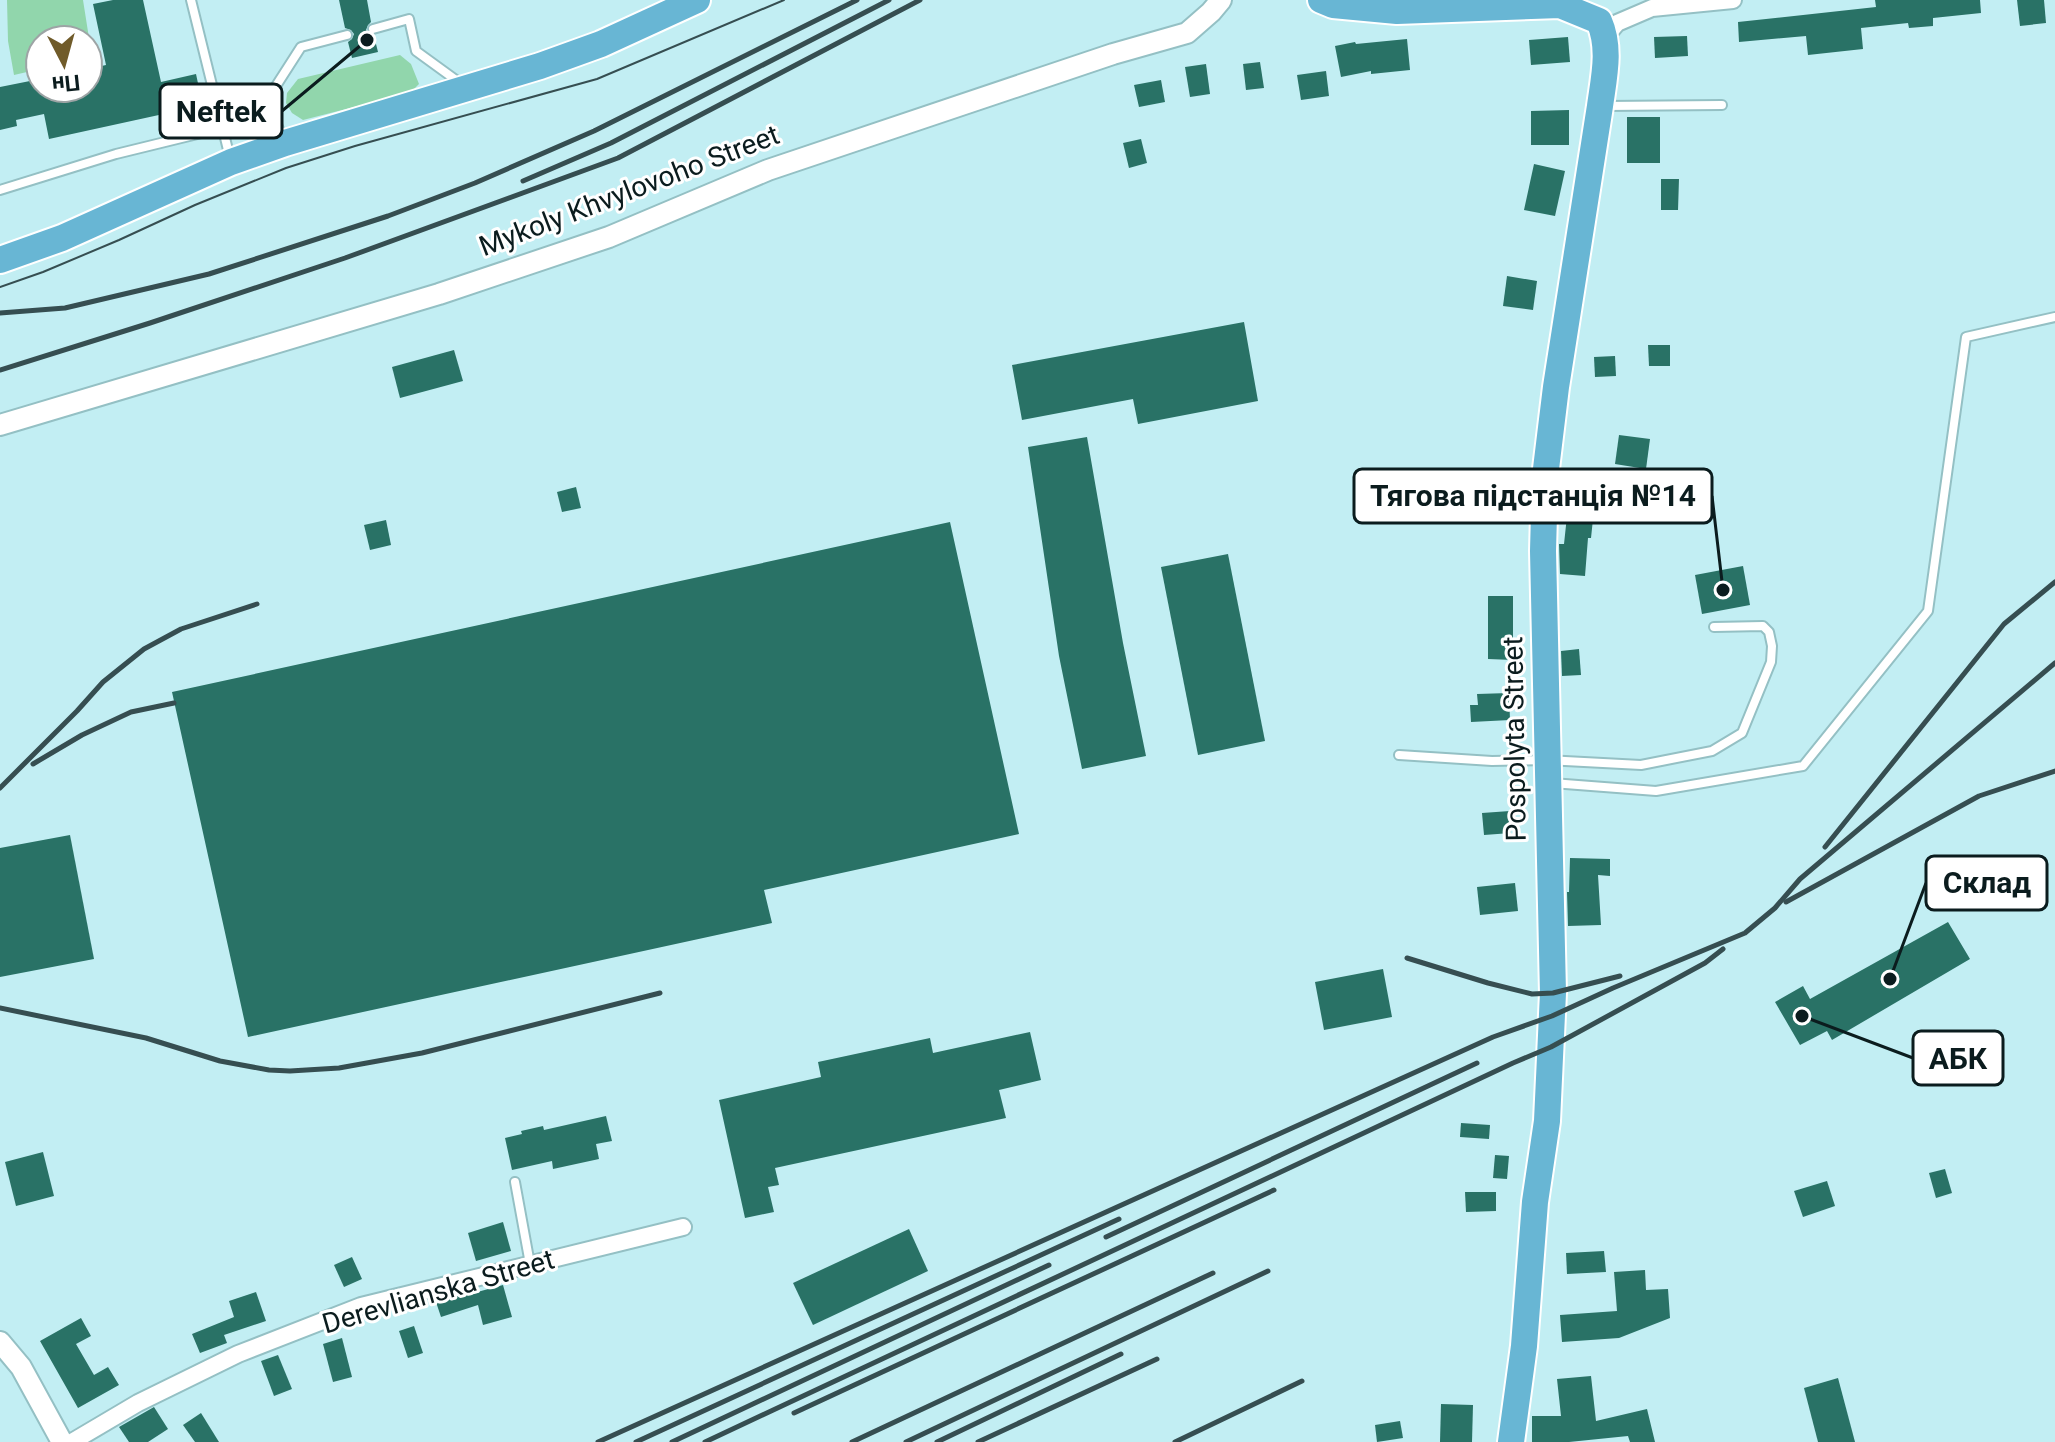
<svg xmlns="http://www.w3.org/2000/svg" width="2055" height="1442" font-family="Roboto,sans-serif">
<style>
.green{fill:#91d6ac}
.building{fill:#297266}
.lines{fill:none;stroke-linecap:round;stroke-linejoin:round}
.service-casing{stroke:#94c0c4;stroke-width:12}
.minor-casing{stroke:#94c0c4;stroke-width:20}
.tertiary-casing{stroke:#94c0c4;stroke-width:24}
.trunk-casing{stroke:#fff;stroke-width:30}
.service{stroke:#fff;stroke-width:8}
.minor{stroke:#fff;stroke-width:16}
.tertiary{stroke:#fff;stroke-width:20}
.trunk{stroke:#68b6d4;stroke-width:26}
.tram{stroke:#364e51;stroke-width:2}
.rail{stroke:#364e51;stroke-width:5}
.labels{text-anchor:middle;stroke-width:6;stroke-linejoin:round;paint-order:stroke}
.street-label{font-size:28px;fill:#0b1c1e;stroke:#fff}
.leader{fill:none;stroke:#0b1c1e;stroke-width:3}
.callout-dot{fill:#0b1c1e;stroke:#fff;stroke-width:3}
.callout{fill:#fff;stroke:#0b1c1e;stroke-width:3}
.callout-label{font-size:30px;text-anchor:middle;font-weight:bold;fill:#0b1c1e}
</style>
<rect width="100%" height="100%" fill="#c2eef3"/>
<!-- green -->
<g class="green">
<polygon points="7,0 83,0 92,57 88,58 88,40 40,40 40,69 14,75 8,41"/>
<polygon points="400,55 411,64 419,84 414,89 405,94 303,120 292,113 286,103 287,93 298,79"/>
</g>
<!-- building -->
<g class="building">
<polygon points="113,0 143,0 161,82 196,74 199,88 164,95 168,113 49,139 44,114 16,120 17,126 0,130 0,87 40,79 40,88 88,88 88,69 106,65 93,4"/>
<polygon points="339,0 367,0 371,22 368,25 366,30 369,34 374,36 378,52 352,58 348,42 352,39 354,34 351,30 345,28"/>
<polygon points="1875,0 1980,0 1981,13 1933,18 1933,26 1909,28 1908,23 1861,28 1863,49 1808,55 1806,36 1739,42 1738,22 1876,7"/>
<polygon points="2017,0 2044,0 2046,23 2020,26"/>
<polygon points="1687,36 1688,56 1655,58 1654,37"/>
<polygon points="1568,37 1570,62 1531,65 1529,40"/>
<polygon points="1407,39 1410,70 1371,74 1371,71 1341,77 1335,46 1355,42 1356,44"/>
<polygon points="1260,62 1264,88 1246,90 1243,64"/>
<polygon points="1206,64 1210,94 1190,97 1185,67"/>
<polygon points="1326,71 1329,96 1301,100 1297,75"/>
<polygon points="1161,80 1165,102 1139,107 1134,85"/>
<polygon points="1569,110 1569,145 1531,145 1531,111"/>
<rect x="1627" y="117" width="33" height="46"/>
<polygon points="1141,139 1147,163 1129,168 1123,143"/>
<polygon points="1534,164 1565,171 1555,216 1524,210"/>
<polygon points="1661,179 1679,179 1678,210 1661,210"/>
<polygon points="1507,276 1537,281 1533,310 1503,306"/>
<polygon points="1244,322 1258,401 1138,424 1133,399 1022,420 1012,365"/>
<polygon points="1648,345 1670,345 1670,366 1649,366"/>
<polygon points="454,350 463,381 400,398 392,367"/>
<polygon points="1615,356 1616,376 1595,377 1594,357"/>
<polygon points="1619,435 1650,439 1646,469 1615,464"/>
<polygon points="1087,437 1123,643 1146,756 1082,769 1059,656 1028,447"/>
<polygon points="576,487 581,508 562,512 557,492"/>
<polygon points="1567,516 1593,519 1591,538 1588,538 1585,576 1560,574 1559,544 1564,544"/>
<polygon points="386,520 391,545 370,550 364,525"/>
<polygon points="950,522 1019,834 764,890 772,923 248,1037 172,692"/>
<polygon points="1228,554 1265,741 1198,755 1161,567"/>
<polygon points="1743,566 1750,605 1702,614 1695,575"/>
<polygon points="1488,596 1513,596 1513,660 1488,659"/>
<polygon points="1579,649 1581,675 1562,676 1561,651"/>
<polygon points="1509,693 1510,720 1471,722 1470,705 1478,705 1477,694"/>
<polygon points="1510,811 1511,833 1484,835 1482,813"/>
<polygon points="70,835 94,959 0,977 0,848"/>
<polygon points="1570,858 1610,859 1610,876 1598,875 1601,925 1568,926 1567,892 1569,892"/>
<polygon points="1515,883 1518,911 1480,915 1477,887"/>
<polygon points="1948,922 1970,959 1832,1040 1827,1031 1800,1045 1775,1002 1803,986 1810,999"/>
<polygon points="1383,969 1392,1017 1324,1030 1315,982"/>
<polygon points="1030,1032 1041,1080 999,1090 1006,1118 775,1168 779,1185 768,1187 774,1212 745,1218 719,1100 821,1077 818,1062 930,1038 933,1053"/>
<polygon points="606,1116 612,1141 596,1144 599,1159 553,1169 552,1161 512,1170 505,1138 522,1134 521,1131 543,1126 544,1130"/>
<polygon points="1461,1123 1490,1125 1489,1139 1460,1137"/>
<polygon points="43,1152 54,1196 16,1206 5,1162"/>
<polygon points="1495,1155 1509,1156 1507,1179 1493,1178"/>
<polygon points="1945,1169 1952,1193 1936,1198 1929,1173"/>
<polygon points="1827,1181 1835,1206 1803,1217 1794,1191"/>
<polygon points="1465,1192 1496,1192 1496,1211 1466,1212"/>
<polygon points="503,1222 511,1251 476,1261 468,1233"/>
<polygon points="909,1229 928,1271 813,1325 793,1283"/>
<polygon points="1604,1251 1606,1272 1567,1274 1566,1253"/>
<polygon points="352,1257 362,1279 344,1287 334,1265"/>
<polygon points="1645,1270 1646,1290 1668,1289 1670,1318 1619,1338 1562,1342 1560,1315 1617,1311 1614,1272"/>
<polygon points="503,1285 512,1317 483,1325 478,1305 441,1317 435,1299 458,1294 459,1297"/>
<polygon points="256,1292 266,1321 224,1335 227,1343 200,1353 192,1334 234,1317 229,1301"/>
<polygon points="81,1318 91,1336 76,1344 94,1375 108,1367 119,1385 78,1408 40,1341"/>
<polygon points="414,1326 423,1353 408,1358 399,1331"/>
<polygon points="342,1338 352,1377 333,1382 323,1344"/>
<polygon points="278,1355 292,1389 274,1396 261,1361"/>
<polygon points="1591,1376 1596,1421 1647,1409 1655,1442 1630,1442 1628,1436 1569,1442 1532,1442 1532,1416 1561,1416 1557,1379"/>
<polygon points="1838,1378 1855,1442 1818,1442 1804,1388"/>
<polygon points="1441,1404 1473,1405 1472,1442 1440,1442"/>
<polygon points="154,1407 168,1429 148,1442 129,1442 119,1427"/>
<polygon points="201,1413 219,1442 195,1442 183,1425"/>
<polygon points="1400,1421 1403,1438 1377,1442 1375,1425"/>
</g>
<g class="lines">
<!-- service casing -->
<g class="service-casing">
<g id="service">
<polyline points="191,0 230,158"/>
<polyline points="373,29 409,19 416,51 460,83"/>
<polyline points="1605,106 1722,105"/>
<polyline points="283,139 267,100 301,47 347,35"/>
<polyline points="0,190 116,154 222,128"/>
<polyline points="1399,755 1492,761 1546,760 1641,765 1712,751 1742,733 1771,662 1772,646 1769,632 1763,626 1714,627"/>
<polyline points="1552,783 1656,791 1803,766 1928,611 1966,337 2055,317"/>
<polyline points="515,1182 530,1264"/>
</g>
</g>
<!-- minor casing -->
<g class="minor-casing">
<g id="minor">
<polyline points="1606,36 1617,23 1652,8 1733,0"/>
<polyline points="72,1442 138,1403 238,1354 361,1306 683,1227"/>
</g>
</g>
<!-- tertiary casing -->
<g class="tertiary-casing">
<g id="tertiary">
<polyline points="0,425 439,294 609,237 768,170 1113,54 1187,33 1211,12 1221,0"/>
<polyline points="0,1342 21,1367 62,1442"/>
</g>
</g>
<!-- trunk casing -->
<g class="trunk-casing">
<g id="trunk">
<path d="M1321 0 1333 5 1397 11 1560 5 1599 21C1611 48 1604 77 1600 106L1556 387 1545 477 1543 551 1553 993 1547 1121 1535 1202 1524 1346 1511 1442"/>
<polyline points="0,260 62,238 231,162 285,143 540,66 601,44 697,0"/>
</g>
</g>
<!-- service -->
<use href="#service" class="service"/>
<!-- minor -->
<use href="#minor" class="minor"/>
<!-- tertiary -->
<use href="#tertiary" class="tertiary"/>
<!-- trunk -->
<use href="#trunk" class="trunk"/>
<!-- tram -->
<polyline class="tram" points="0,287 43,272 119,240 195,205 286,168 355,146 597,79 784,0"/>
<!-- rail -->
<g class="rail">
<polyline points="523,181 611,143 889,0"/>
<polyline points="0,313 65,308 209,274 388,216 475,183 594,131 857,0"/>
<polyline points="0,370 150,323 345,258 618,158 920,0"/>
<polyline points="33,764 82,735 131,712 174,703"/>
<polyline points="0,788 77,711 103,682 144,649 181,629 257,604"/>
<polyline points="1825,847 2004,624 2055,582"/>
<polyline points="1786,902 1979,796 2055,771"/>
<polyline points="1407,958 1488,983 1532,994 1553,993 1620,976"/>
<polyline points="0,1008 146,1038 220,1061 269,1070 290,1071 339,1068 422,1053 660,993"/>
<polyline points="1106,1237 1477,1063"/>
<polyline points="794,1413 1274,1190"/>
<polyline points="598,1442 1493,1037 1552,1016 1613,988 1745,933 1775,908 1800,879 2055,663"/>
<polyline points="636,1442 1119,1219"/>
<polyline points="672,1442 1049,1265"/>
<polyline points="705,1442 1513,1063 1551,1047 1705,963 1723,949"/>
<polyline points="852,1442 1213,1273"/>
<polyline points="906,1442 1268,1271"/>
<polyline points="937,1442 1121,1354"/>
<polyline points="978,1442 1157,1359"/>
<polyline points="1175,1442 1302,1381"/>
</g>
</g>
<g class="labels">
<!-- street labels -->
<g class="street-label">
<text transform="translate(629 190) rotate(-21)" y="10">Mykoly Khvylovoho Street</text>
<text transform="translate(1514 739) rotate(-91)" y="10">Pospolyta Street</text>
<text transform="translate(438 1291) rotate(-16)" y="10">Derevlianska Street</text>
</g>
</g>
<!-- callouts -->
<path class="leader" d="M367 40L282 111M1723 590L1712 496M1890 979L1926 883M1802 1016L1913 1058"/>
<g class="callout-dot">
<circle cx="367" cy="40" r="8"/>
<circle cx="1723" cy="590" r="8"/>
<circle cx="1890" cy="979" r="8"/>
<circle cx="1802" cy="1016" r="8"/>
</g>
<g class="callout">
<rect x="160" y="84" width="122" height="54" rx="8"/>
<rect x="1354" y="469" width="358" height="54" rx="8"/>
<rect x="1926" y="856" width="121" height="54" rx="8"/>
<rect x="1913" y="1031" width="90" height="54" rx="8"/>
</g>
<g class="callout-label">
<text x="221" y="122">Neftek</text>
<text x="1533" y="506">Тягова пiдстанцiя №14</text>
<text x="1987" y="893">Склад</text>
<text x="1958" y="1069">АБК</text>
</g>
<!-- north arrow -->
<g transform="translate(64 64) rotate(174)"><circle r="38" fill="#ffffff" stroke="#9da4a5" stroke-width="2"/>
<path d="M0-6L14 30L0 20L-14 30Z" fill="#705b2a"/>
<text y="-12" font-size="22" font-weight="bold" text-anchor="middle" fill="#0b1c1e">Пн</text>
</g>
</svg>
